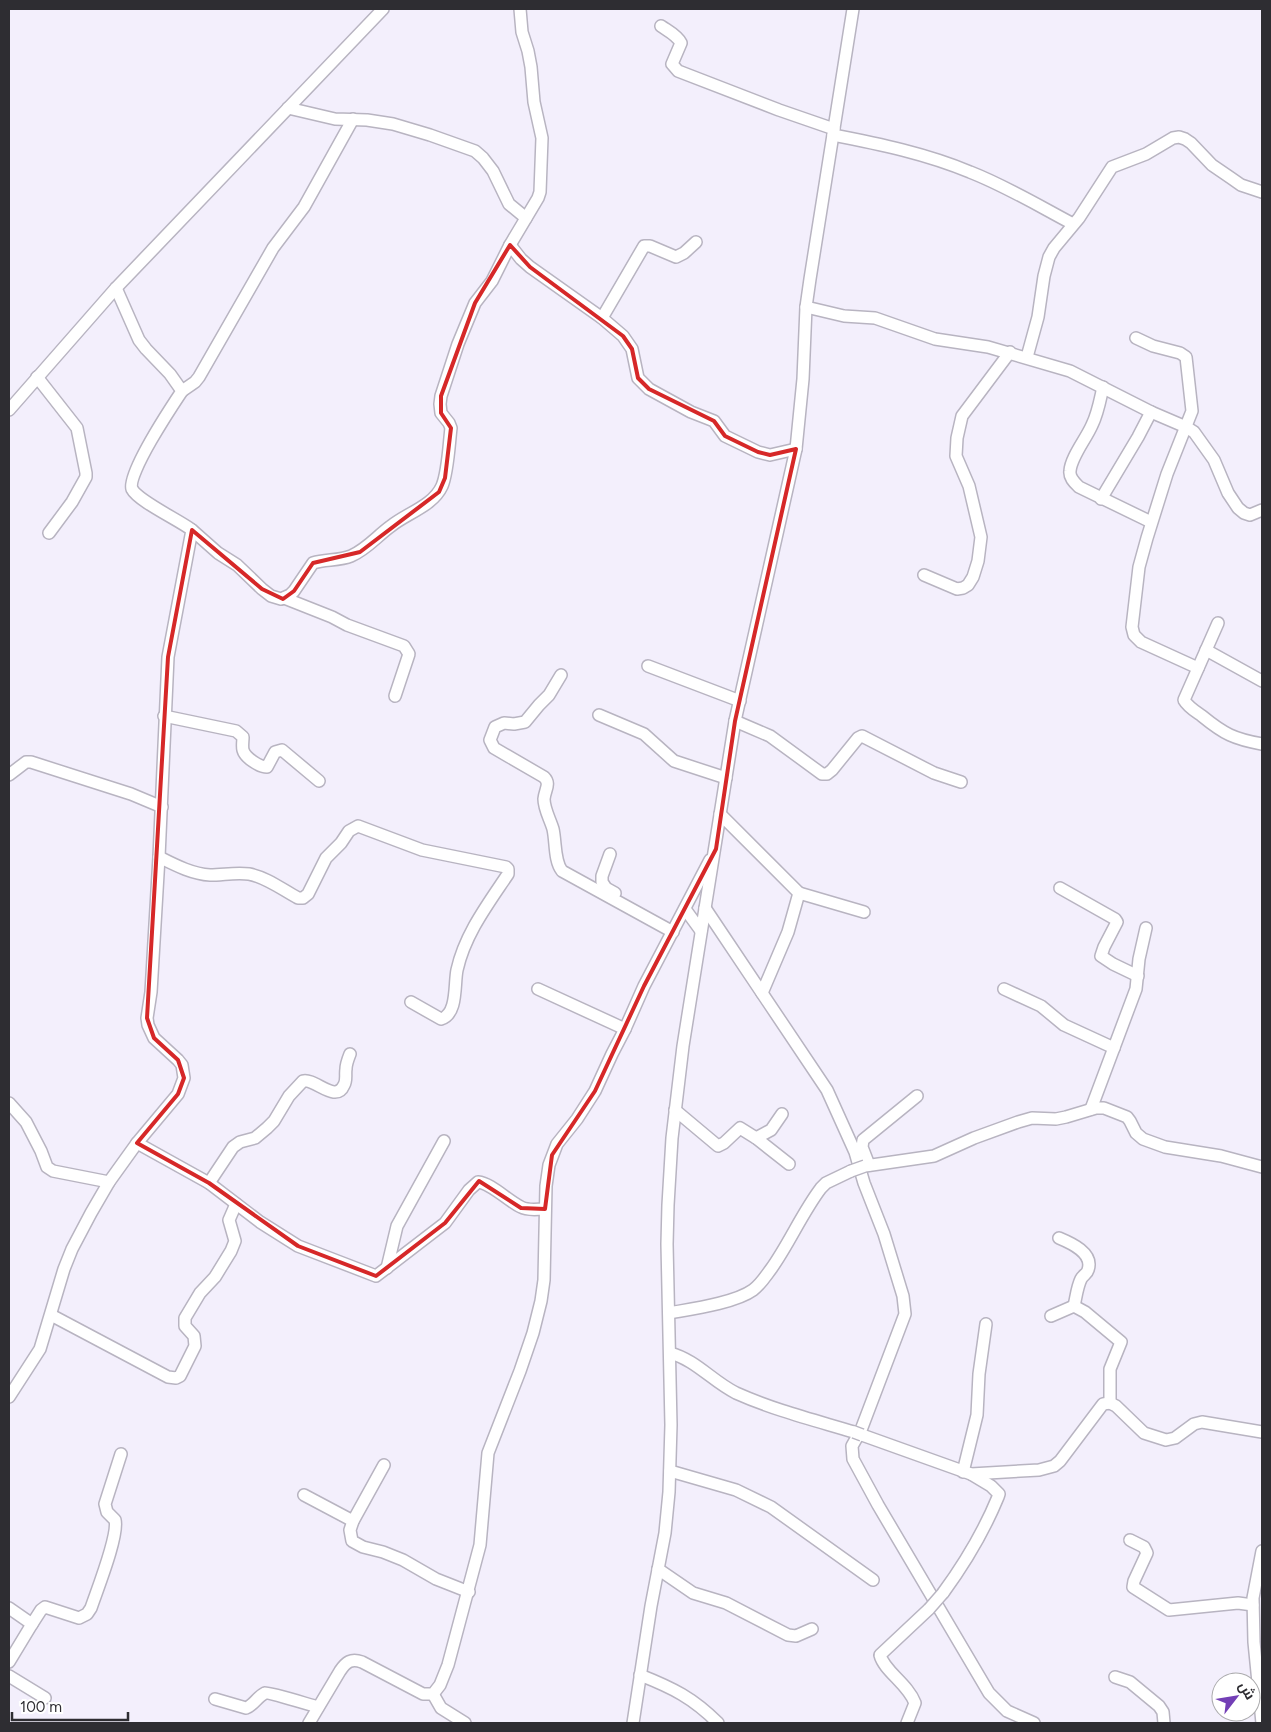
<svg xmlns="http://www.w3.org/2000/svg" width="1271" height="1732" font-family="Figtree,Cairo,sans-serif">
<style>
.lines{fill:none;stroke-linecap:round;stroke-linejoin:round}
.minor-casing{stroke:#b8b4c1;stroke-width:14}
.minor{stroke:#fff;stroke-width:11}
.minor-bridge-casing{stroke:#b8b4c1;stroke-width:14;stroke-linecap:butt}
.minor-bridge{stroke:#fff;stroke-width:11}
.marked{fill:none;stroke:#d62828;stroke-width:4;stroke-linejoin:round}
</style>
<rect width="100%" height="100%" fill="#f3effc"/>
<g class="lines">
<!-- minor casing -->
<g class="minor-casing">
<g id="minor">
<path d="M661 26C668 31 677 35 681 43L672 64 678 71 779 110 834 129"/>
<polyline points="288,108 335,119 367,120 393,124 430,135 475,151 483,158 493,171 509,204 526,218"/>
<path d="M833 135C880 144 927 154 970 172 1006 186 1039 206 1073 224"/>
<polyline points="510,245 521,259 530,267 602,318 623,336 632,349 638,378 649,389 691,412 714,421 725,436 758,452 770,455 796,449"/>
<polyline points="806,307 844,316 875,318 935,339 988,347 1070,371 1151,412 1186,427 1194,432 1214,460 1228,493 1238,508 1244,513 1250,515 1262,510"/>
<polyline points="602,318 644,246 650,246 676,257 684,253 696,242"/>
<polyline points="1136,338 1153,346 1180,353 1186,357 1192,411 1167,474 1147,538 1139,567 1132,627 1134,635 1141,642 1198,668"/>
<polyline points="1027,357 1038,317 1044,276 1049,257 1054,248 1079,218 1112,167 1146,154 1173,138 1179,137 1185,139 1191,143 1212,165 1231,178 1241,185 1262,192"/>
<polyline points="37,377 77,428 86,473 86,477 72,502 49,533"/>
<path d="M1103 387C1100 400 1098 413 1092 425 1086 439 1071 457 1070 471 1069 478 1075 483 1079 487L1151 522"/>
<polyline points="182,391 195,382 199,377 273,248 304,207 353,119"/>
<polyline points="9,410 116,288 383,9"/>
<polyline points="1101,499 1138,437 1151,412"/>
<path d="M192 530 218 553 237 565 262 589 271 596 281 599 290 595 294 591 313 563C325 559 339 561 351 556 367 549 377 536 391 526 407 513 433 506 442 486 448 472 449 444 451 428L449 423 441 413 440 404 441 396 458 344 475 303 492 281 510 245 538 198 540 192 542 138 534 102 531 67 528 51 522 32 520 9"/>
<polyline points="924,575 957,589 963,588 968,585 973,577 978,561 981,537 969,486 956,456 957,438 962,416 1010,352"/>
<polyline points="284,598 332,617 347,625 404,646 409,654 395,696"/>
<path d="M1218 623 1184 700C1188 707 1195 711 1202 716 1224 734 1234 739 1262 744"/>
<polyline points="1206,650 1262,681"/>
<polyline points="648,666 740,701"/>
<path d="M561 675 549 695 539 705 525 722 514 724 504 723 495 727 490 740 494 748 544 777C551 784 545 789 544 799 544 809 550 819 553 829 556 842 554 861 562 871L673 932"/>
<polyline points="599,715 644,734 674,761 726,778"/>
<path d="M164 716 236 731 243 737C243 741 242 746 243 750 245 758 260 767 267 767L275 752 282 750 319 781"/>
<polyline points="735,721 770,736 822,774 827,774 832,770 858,738 862,736 934,773 961,782"/>
<polyline points="9,775 26,762 31,762 131,794 162,807"/>
<polyline points="720,814 799,893 788,932 762,993"/>
<polyline points="610,854 602,876 602,882 606,888 615,893"/>
<path d="M159 857C175 865 192 874 210 875 223 875 236 872 249 874 266 877 283 890 298 898H303L308 894 326 858 341 843 349 831 358 826 422 850 506 867 508 869V874C488 904 465 934 457 970 454 984 458 1014 441 1019L411 1002"/>
<polyline points="1060,888 1115,919 1117,922 1104,947 1101,956 1113,964 1138,976"/>
<polyline points="799,893 864,912"/>
<polyline points="705,908 827,1090 855,1152 864,1183 884,1234 903,1296 905,1314 861,1430 852,1446 853,1459 878,1505 989,1693 1007,1711 1034,1723"/>
<polyline points="685,909 701,931"/>
<polyline points="538,989 625,1029"/>
<polyline points="1004,989 1041,1006 1064,1025 1114,1048"/>
<polyline points="9,1103 26,1122 41,1151 47,1167 53,1171 109,1182"/>
<polyline points="1091,1109 1136,989 1139,959 1146,928"/>
<polyline points="675,1110 718,1146 724,1143 740,1128 756,1138 789,1164"/>
<polyline points="756,1138 771,1130 782,1114"/>
<path d="M137 1143 209 1183 260 1222 298 1246 376 1276 445 1223 469 1190 478 1182C491 1183 508 1201 521 1207 528 1211 537 1209 545 1209"/>
<polyline points="869,1165 862,1147 863,1140 917,1096"/>
<polyline points="865,1166 934,1156 974,1138 1018,1122 1032,1118 1056,1119 1066,1117 1096,1108 1104,1108 1127,1117 1130,1121 1136,1133 1143,1139 1165,1147 1221,1156 1262,1167"/>
<path d="M209 1183 233 1147 240 1142 255 1138 267 1128 274 1121 289 1096 303 1081C315 1078 336 1104 344 1085 347 1080 345 1074 346 1069 346 1064 348 1059 350 1054"/>
<path d="M1059 1238C1071 1243 1094 1253 1088 1270 1087 1274 1083 1275 1081 1279 1077 1287 1076 1298 1074 1306"/>
<polyline points="387,1268 397,1226 444,1141"/>
<path d="M669 1313C691 1309 735 1303 753 1290 761 1284 765 1277 771 1269 789 1244 802 1213 821 1188L826 1183 851 1171"/>
<polyline points="51,1315 168,1377 176,1378 180,1376 195,1346 194,1336 185,1326 185,1318 200,1293 215,1277 231,1251 235,1241 229,1220 236,1204"/>
<polyline points="1051,1316 1074,1306 1085,1312 1121,1342 1110,1369 1110,1403"/>
<path d="M670 1353C696 1360 712 1381 736 1393 774 1410 814 1420 854 1432"/>
<path d="M9 1397 40 1349 64 1269 72 1249 91 1213 109 1182 137 1143 178 1094 184 1078 182 1065 178 1060 154 1038 148 1025 147 1018 151 992 159 857 168 657 192 530C179 520 138 501 132 489 126 475 172 406 182 391L170 374 146 349 139 340 116 288"/>
<polyline points="862,1435 971,1474 1039,1470 1054,1466 1060,1461 1103,1404 1110,1403 1116,1406 1144,1433 1166,1440 1175,1438 1194,1424 1202,1422 1262,1432"/>
<polyline points="384,1465 353,1521 350,1530 352,1541 363,1547 383,1552 403,1560 436,1579 469,1592"/>
<polyline points="670,1471 736,1490 771,1507 873,1580"/>
<polyline points="963,1472 977,1415 979,1374 986,1324"/>
<polyline points="304,1495 353,1521"/>
<polyline points="1130,1540 1144,1547 1147,1553 1134,1581 1133,1587 1169,1610 1238,1603 1253,1605"/>
<polyline points="1262,1551 1253,1598 1254,1642 1262,1723"/>
<polyline points="658,1569 693,1593 726,1603 788,1635 796,1636 812,1629"/>
<path d="M943 1593C965 1563 984 1531 998 1497L999 1494 991 1486 971 1474"/>
<path d="M9 1608 32 1624 41 1610 45 1607 79 1618 87 1614 91 1608C97 1590 119 1535 115 1520L107 1512 105 1504 121 1454"/>
<polyline points="9,1662 32,1624"/>
<path d="M640 1675C673 1688 693 1698 718 1723"/>
<polyline points="9,1676 45,1698"/>
<polyline points="1115,1677 1130,1682 1159,1706 1163,1712 1164,1723"/>
<polyline points="433,1694 441,1708 465,1723"/>
<path d="M215 1699 246 1708C254 1705 257 1697 265 1693 269 1692 310 1705 318 1707"/>
<path d="M309 1723 340 1671C346 1662 351 1658 362 1662L423 1694H433L440 1685 448 1665 480 1545 488 1453 520 1371 533 1333 541 1301 544 1280 546 1186 549 1165 557 1144 577 1119 595 1091 612 1054 625 1029 644 986 710 860"/>
<polyline points="633,1723 651,1606 665,1533 669,1492 671,1425 667,1244 668,1205 672,1138 683,1046 735,721 796,449 803,379 806,307 810,279 853,9"/>
<path d="M907 1723 915 1703C908 1684 884 1671 880 1655L929 1609"/>
</g>
</g>
<!-- minor -->
<use href="#minor" class="minor"/>
<!-- minor-bridge casing -->
<g class="minor-bridge-casing">
<g id="minor-bridge">
<polyline points="851,1171 865,1166"/>
<polyline points="854,1432 862,1435"/>
<polyline points="929,1609 943,1593"/>
</g>
</g>
<!-- minor-bridge -->
<use href="#minor-bridge" class="minor-bridge"/>
</g>
<!-- marked area -->
<path class="marked" d="M510 245 530 267 623 336 632 349 638 378 649 389 714 421 725 436 758 452 770 455 796 449 735 721 716 849 644 986 595 1091 552 1155 545 1209 521 1208 479 1181 445 1223 376 1276 298 1246 209 1183 137 1143 178 1094 184 1078 178 1060 154 1038 147 1018 168 657 192 530 262 589 283 599 294 591 313 563 360 552 439 492 445 478 451 428 441 413V396L475 303Z"/>
<!-- border -->
<rect width="1271" height="1732" fill="none" stroke="#2e2d32" stroke-width="20"/>
<!-- north arrow -->
<g transform="translate(1236 1697) rotate(59)"><circle r="24" fill="#ffffff" stroke="#ababad"/>
<path d="M0-4L9 19L0 12L-9 19Z" fill="#733fb6"/>
<text y="-8" font-size="14" font-weight="bold" text-anchor="middle" fill="#2e2d32">ش</text>
</g>
<!-- scale -->
<path d="M12 1712v8h116v-8" fill="none" stroke="#2e2d32" stroke-width="2.5"/>
<text x="20" y="1712" font-size="15" fill="#2e2d32" stroke="#ffffff" stroke-width="4" paint-order="stroke">100 m</text>
</svg>
